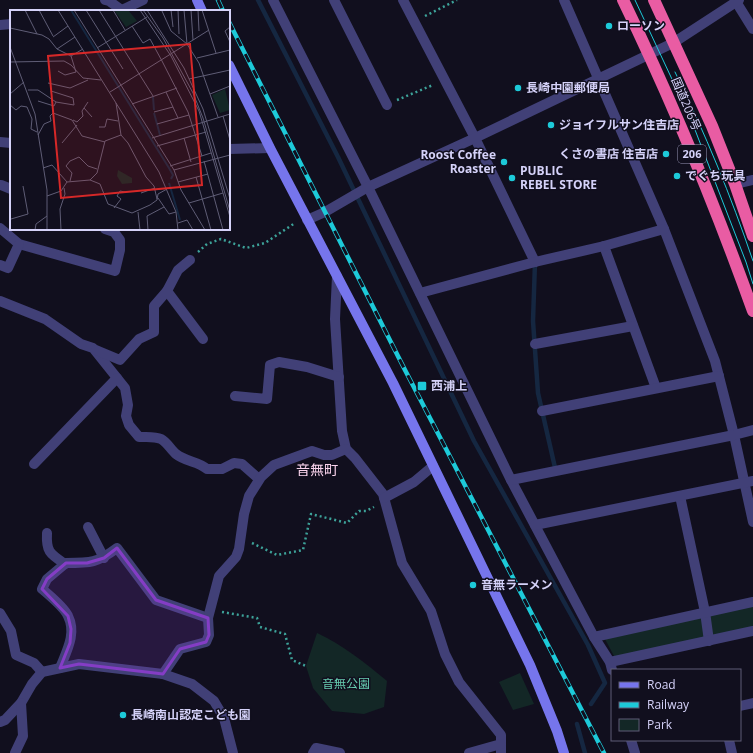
<svg xmlns="http://www.w3.org/2000/svg" width="753" height="753" font-family="'Open Sans','Noto Sans JP',sans-serif">
<style>
.green{fill:#132726}
.lines{fill:none;stroke-linecap:round;stroke-linejoin:round}
.stream{stroke:#152741;stroke-width:4.5}
.path{stroke:#3da299;stroke-width:2.5;stroke-dasharray:2 3;stroke-linecap:butt}
.street{stroke:#414077;stroke-width:10}
.secondary{stroke:#7675ec;stroke-width:10}
.highway{stroke:#e95ca3;stroke-width:12}
.tram{stroke:#1dcad9;stroke-width:1}
.rail-casing{stroke:#1dcad9;stroke-width:4.5}
.rail{stroke:#110f1e;stroke-width:3;stroke-dasharray:9;stroke-linecap:butt}
.marked{fill:#843dc5;fill-opacity:0.2;stroke:#843dc5;stroke-width:3;stroke-linejoin:round}
.poi-dot{fill:#1dcad9;stroke:#110f1e;stroke-width:1.5}
.labels{text-anchor:middle;stroke-width:3;stroke-linejoin:round;paint-order:stroke}
.shield{fill:#110f1e;stroke:#9a98b7;stroke-width:1}
.shield-label{font-size:11px;font-weight:bold;fill:#d5d2f9}
.poi-label{font-size:12px;font-weight:bold;fill:#d5d2f9;stroke:#110f1e;text-anchor:start}
.street-label{font-size:12px;fill:#d5d2f9;stroke:#110f1e}
.park-label{font-size:12px;fill:#68cfb3;stroke:#110f1e}
.quarter-label{font-size:14px;fill:#f9d3ec;stroke:#110f1e}
.inset-river{fill:none;stroke:#152741;stroke-width:2}
.inset-road{fill:none;stroke:#5f5d76;stroke-width:1}
.view{fill:#d62828;fill-opacity:0.15;stroke:#d62828;stroke-width:2}
.inset-edge{fill:none;stroke:#d5d2f9;stroke-width:2}
</style>
<rect width="100%" height="100%" fill="#110f1e"/>
<!-- green -->
<g class="green">
<polygon points="753,606 753,628 713,637 709,615"/>
<polygon points="702,616 706,638 615,658 605,639"/>
<path d="M317 633C343 645 365 663 387 681L384 707 364 714 332 711 313 688 306 666Z"/>
<polygon points="520,673 534,704 513,710 499,682"/>
</g>
<g class="lines">
<!-- stream -->
<g class="stream">
<polyline points="258,0 338,157 474,441 588,645 605,683 591,704"/>
<polyline points="535,262 533,321 538,393 556,472"/>
<polyline points="577,724 585,753"/>
</g>
<!-- path -->
<g class="path">
<polyline points="425,16 457,0"/>
<polyline points="397,100 433,85"/>
<polyline points="198,252 207,244 221,239 246,248 265,243 295,223"/>
<polyline points="252,543 277,555 303,550 311,514 347,523 359,511 366,511 374,507"/>
<polyline points="222,612 257,618 260,627 285,634 292,660 306,666"/>
</g>
<!-- street -->
<g class="street">
<polyline points="105,0 109,1 123,11"/>
<polyline points="273,0 368,187 511,480 594,637 610,662 612,670"/>
<polyline points="334,0 387,105"/>
<polyline points="403,0 475,138 535,262"/>
<polyline points="564,0 664,229 715,361 734,435 753,522"/>
<polyline points="735,0 753,29"/>
<polyline points="122,10 143,0"/>
<polyline points="0,25 11,24"/>
<polyline points="0,142 11,143"/>
<polyline points="229,149 270,148"/>
<polyline points="735,184 753,180"/>
<polyline points="1,185 11,189"/>
<polyline points="307,220 325,212 368,187 475,138 673,43 739,0"/>
<polyline points="0,228 19,244 115,271 120,250 120,240 114,232 105,229"/>
<polyline points="604,246 656,388"/>
<polyline points="0,265 8,268 19,244"/>
<polyline points="337,276 335,319 342,431 346,449 355,458 383,494 402,563 431,611 445,654 459,682 501,735 501,753"/>
<polyline points="167,291 203,339"/>
<polyline points="420,293 535,262 604,246 664,229"/>
<path d="M0 301 45 319 81 344 93 348 125 388 128 405 126 416 129 425 139 437C145 437 155 436 161 439 167 442 171 450 176 454 186 462 198 461 207 469H222L234 463 242 464 259 479"/>
<polyline points="535,344 633,326"/>
<polyline points="96,350 120,360 139,339 154,332 154,306 167,291 178,270 190,260"/>
<polyline points="235,396 267,399 270,365 279,362 307,367 339,377"/>
<polyline points="542,411 719,376"/>
<polyline points="34,464 117,378"/>
<polyline points="511,480 734,435 753,430"/>
<polyline points="680,496 705,612 709,641"/>
<polyline points="384,498 414,482 433,466"/>
<polyline points="535,525 753,481"/>
<polyline points="88,527 104,558"/>
<path d="M47 533C46 552 50 554 65 564"/>
<polyline points="0,613 11,631 16,655 34,663 42,672"/>
<polyline points="594,637 753,602"/>
<polyline points="610,662 753,631"/>
<path d="M60 668C66 652 77 634 68 616 64 607 50 596 42 589L47 579 66 563C91 563 97 563 117 548L156 600 208 618"/>
<polyline points="163,674 180,649 206,642 209,635 208,618 219,576 236,557 239,549 244,514 249,496 261,477 274,465 312,451 324,455 332,455 346,449"/>
<polyline points="740,706 753,703"/>
<polyline points="0,722 5,720 21,703 32,684 42,672 79,664 163,674 192,684 214,701 224,718 233,753"/>
<polyline points="631,740 635,753"/>
<polyline points="729,740 732,753"/>
<polyline points="15,753 23,736 21,703"/>
<polyline points="313,753 316,748 340,753"/>
<polyline points="469,753 501,744"/>
</g>
<!-- secondary -->
<g class="secondary">
<polyline points="197,0 202,11"/>
<polyline points="229,65 270,148 393,383 530,665 557,731 564,753"/>
</g>
<!-- highway -->
<g class="highway">
<path d="M623 0C672 101 715 205 753 311"/>
<polyline points="654,0 712,126 735,184 753,236"/>
</g>
<!-- tram -->
<g class="tram">
<polyline points="635,0 692,122 746,262 753,284"/>
<path d="M675 72C705 133 731 196 753 261"/>
</g>
<!-- rail casing -->
<g class="rail-casing">
<g id="rail">
<polyline points="218,0 223,11"/>
<polyline points="229,22 405,370 604,753"/>
</g>
</g>
<!-- rail -->
<use href="#rail" class="rail"/>
</g>
<!-- marked area -->
<path class="marked" d="M117 548 156 600 208 618 209 635 206 642 180 649 163 674 79 664 60 668 70 643 71 629 68 616 42 589 47 579 66 563H87L104 558Z"/>
<!-- markers -->
<g class="poi-dot">
<circle cx="609" cy="26" r="4"/>
<circle cx="518" cy="88" r="4"/>
<circle cx="551" cy="125" r="4"/>
<circle cx="666" cy="154" r="4"/>
<circle cx="504" cy="162" r="4"/>
<circle cx="677" cy="176" r="4"/>
<circle cx="512" cy="178" r="4"/>
<rect x="417" y="381" width="10" height="10" rx="2"/>
<circle cx="473" cy="585" r="4"/>
<circle cx="123" cy="715" r="4"/>
</g>
<g class="labels">
<!-- shield labels -->
<rect class="shield" x="678" y="145" width="28" height="18" rx="3"/>
<g class="shield-label">
<text x="692" y="158">206</text>
</g>
<!-- poi labels -->
<g class="poi-label">
<text x="617" y="30">ローソン</text>
<text x="526" y="92">長崎中園郵便局</text>
<text x="559" y="129">ジョイフルサン住吉店</text>
<text x="658" y="158" text-anchor="end">くさの書店 住吉店</text>
<text x="496" y="159" text-anchor="end">Roost Coffee<tspan x="496" dy="14">Roaster</tspan></text>
<text x="520" y="175">PUBLIC<tspan x="520" dy="14">REBEL STORE</tspan></text>
<text x="685" y="180">でぐち玩具</text>
<text x="431" y="390">西浦上</text>
<text x="481" y="589">音無ラーメン</text>
<text x="131" y="719">長崎南山認定こども園</text>
</g>
<!-- street labels -->
<g class="street-label">
<text transform="translate(686 104) rotate(67)" y="4">国道206号</text>
</g>
<!-- park labels -->
<g class="park-label">
<text x="346" y="688">音無公園</text>
</g>
<!-- quarter labels -->
<g class="quarter-label">
<text x="317" y="475">音無町</text>
</g>
</g>
<!-- overview -->
<g transform="translate(10 10)">
<rect width="220" height="220" fill="#110f1e"/>
<path d="M104 0H118L127 11 116 17ZM215 79 220 100 210 103 202 85ZM108 160 122 168V173L112 174 107 166Z" fill="#132726"/>
<path class="inset-river" d="M61 0 159 158 163 165 161 169M143 87 144 100M144 103 150 125M159 173 170 210"/>
<path class="inset-road" d="M15 0 27 24M29 0 43 26M48 0 149 162 166 202 168 220M64 0 164 160 171 180 195 220M76 0 113 59M89 0 143 86M103 0 115 20M130 0 161 46 189 101 220 207M133 0 153 28 183 83 193 108 220 201M137 0 174 58 193 99 220 189M161 0 163 17M168 0 169 24M174 0 177 34M181 0 183 30M188 0 189 21M192 0 206 43M152 1 161 21 177 34 189 53 208 107M122 16 133 33 140 29 152 51 178 102 192 146M220 17 215 21 220 32M0 18 32 25 39 29 47 39 61 46 66 62 55 65 48 61M43 27 58 16M0 37 25 104 37 180V220M87 38 137 7M47 39 65 27M61 46 73 39M187 48 220 40M0 52 54 51 61 55 73 68 91 70M179 69 220 60M38 73 60 78 78 70M18 80H28L46 92 64 95 63 88 41 81M100 82 199 20M156 82 168 108M0 84 14 72M200 84 220 76M28 91 44 96 46 92M106 93 111 125 118 133 136 167 144 176 147 189M122 94 167 78M0 95 6 100 11 96 17 97 22 109 21 119 27 122M74 98 82 107M144 102 163 97M213 106 220 130M63 110 67 112 73 106 72 101 78 92M147 114 179 105M89 117H95L97 109 108 111M28 125 34 114 41 111 40 106 43 103 62 110 72 126 95 132M142 128 220 104M174 128 181 152M52 133 67 115M147 136 196 122M194 151 213 220M160 156 201 143M33 158 42 155 57 172M164 160 220 145M186 167 201 220M80 170 87 163 95 131 111 125M60 171 62 163 56 156 60 151 69 147 78 156 87 159M168 172 198 164M131 183 145 178M37 186 51 181 57 172 80 170 90 174 98 194 122 203 140 195 147 190 148 184 157 179M148 188 159 204 166 202M179 193 213 183M104 198 111 189 107 186 110 181 115 182M128 202 130 220M1 209 18 204 13 176M168 213 177 210 183 220M25 220 26 214 37 206M51 220 50 199 55 184 54 178M138 220 137 206 154 197"/>
<path class="view" d="M180 34 192 175 51 188 38 46Z"/>
<rect width="220" height="220" class="inset-edge"/>
</g>
<!-- legend -->
<rect x="611" y="669" width="130" height="72" fill="#110f1e" stroke="#5f5d76"/>
<rect x="619" y="682" width="20" height="6" fill="#7675ec" stroke="#5f5d76"/>
<text x="647" y="689" font-size="12" fill="#d5d2f9">Road</text>
<rect x="619" y="702" width="20" height="6" fill="#1dcad9" stroke="#5f5d76"/>
<text x="647" y="709" font-size="12" fill="#d5d2f9">Railway</text>
<rect x="619" y="719" width="20" height="12" fill="#132726" stroke="#5f5d76"/>
<text x="647" y="729" font-size="12" fill="#d5d2f9">Park</text>
</svg>
